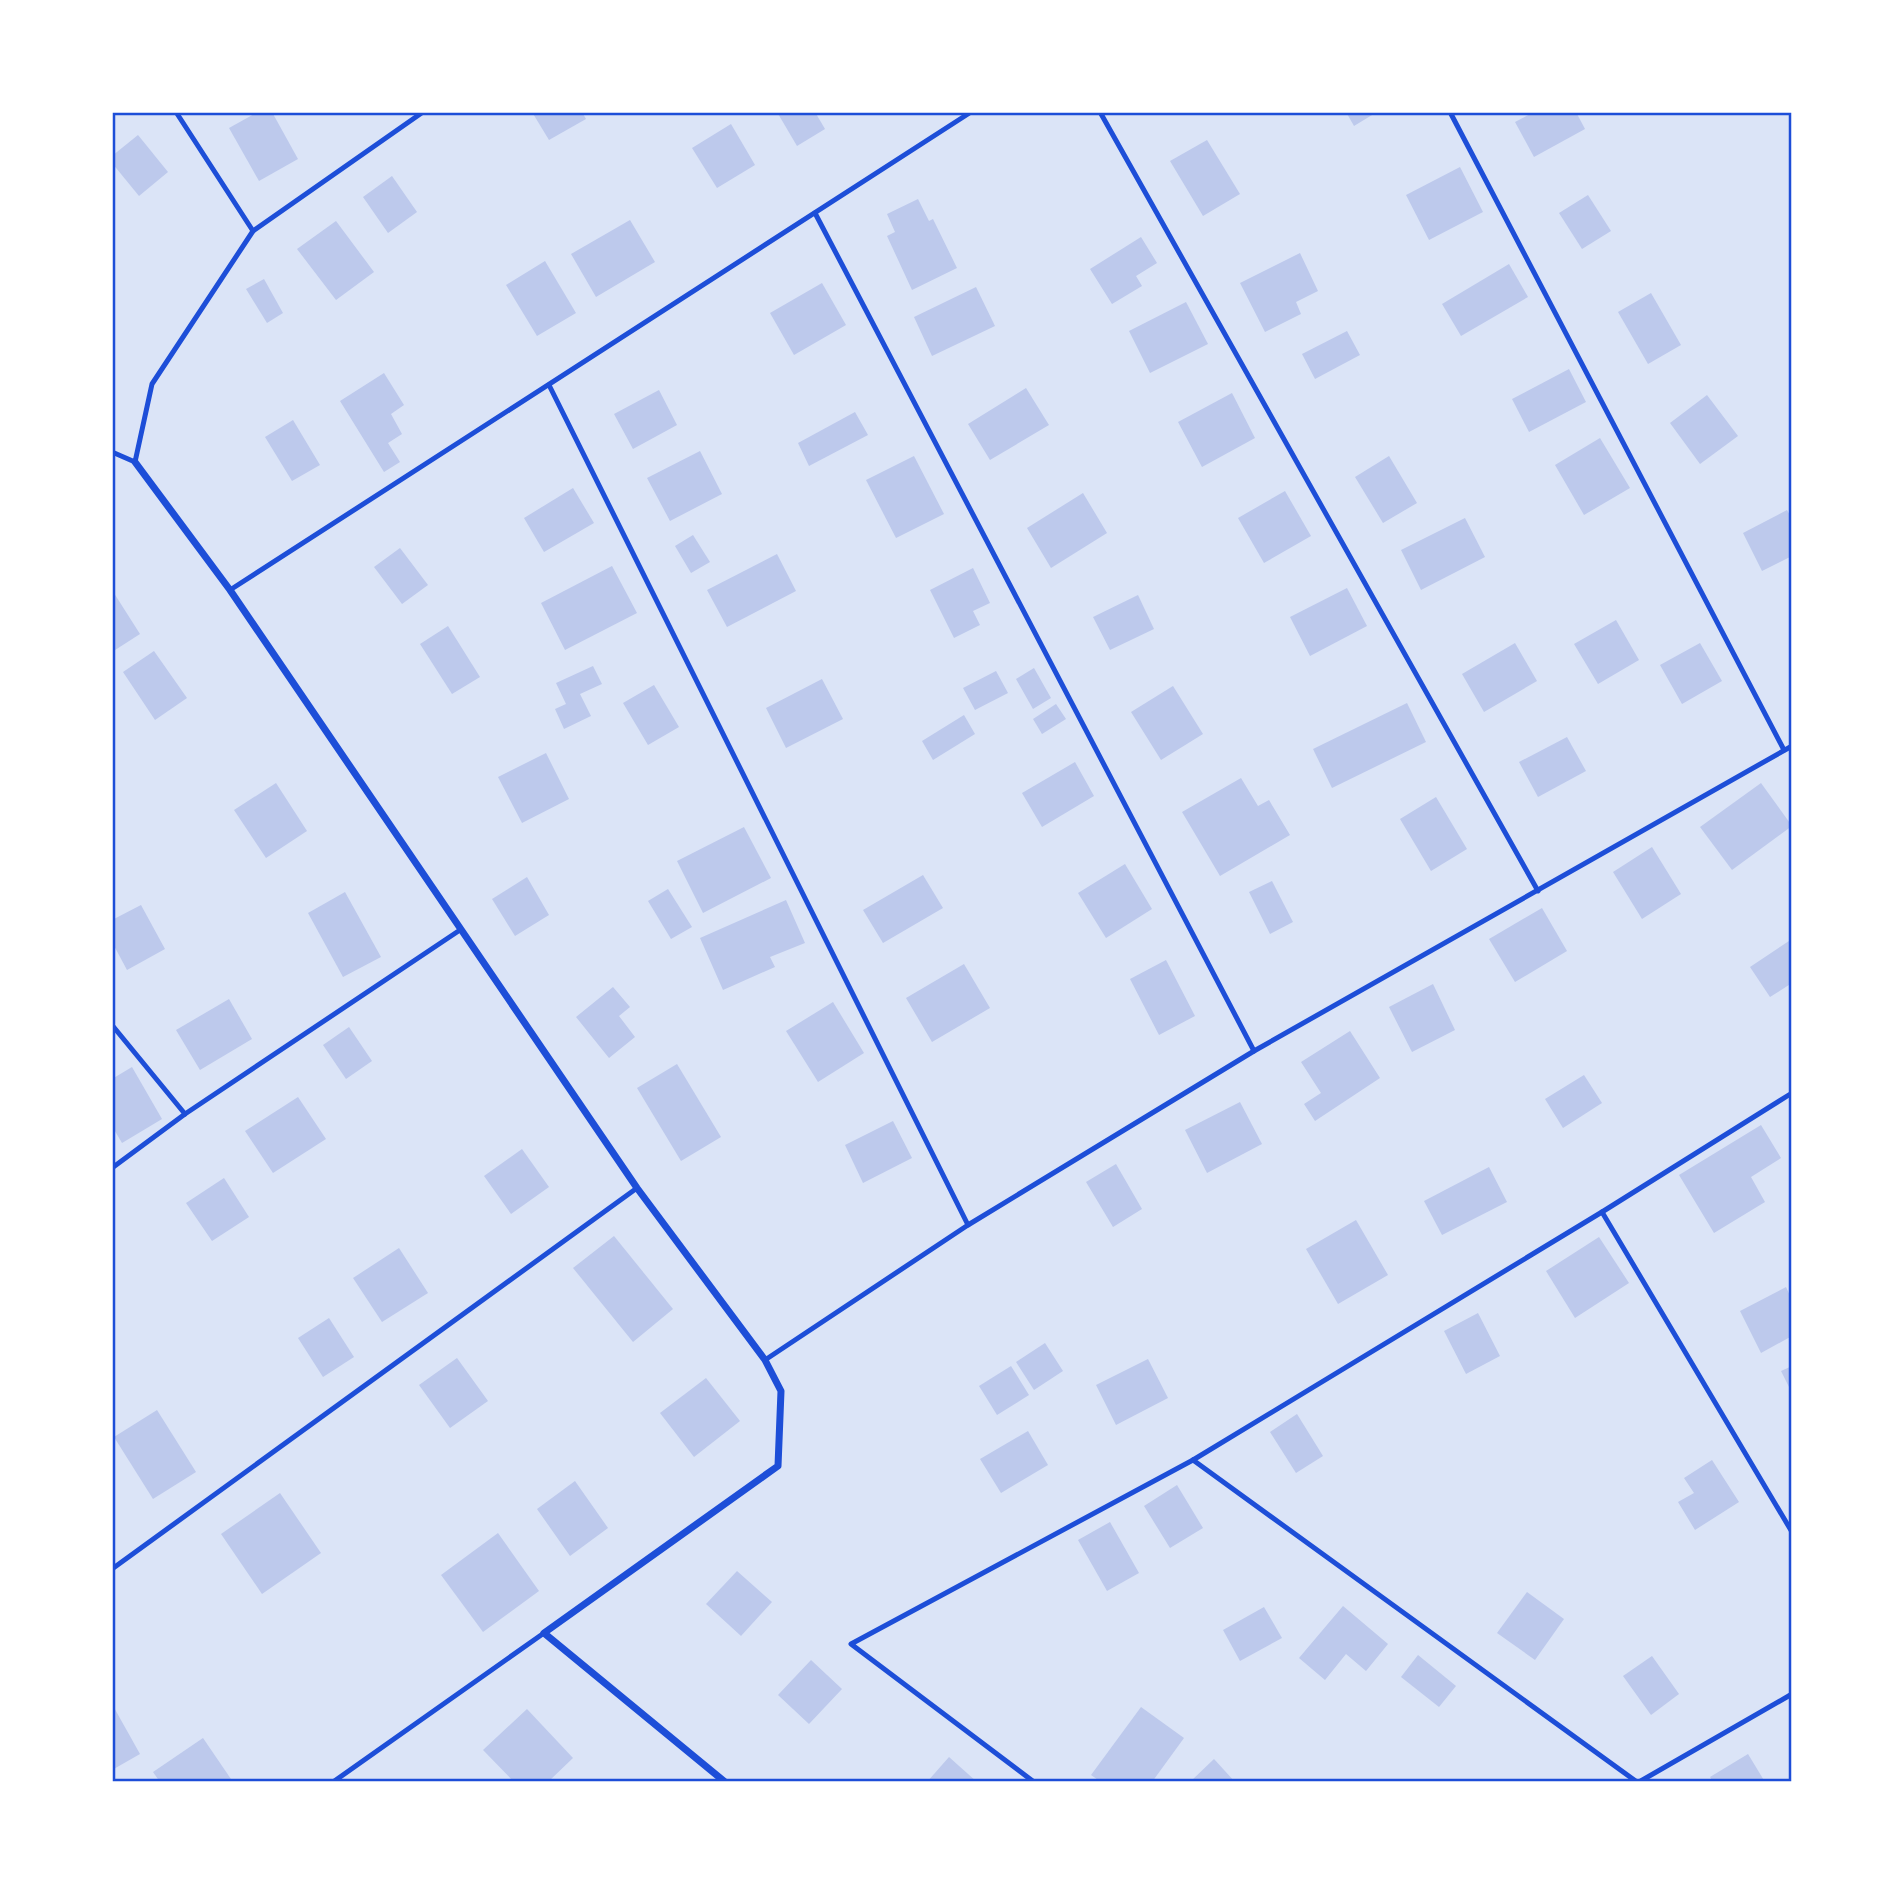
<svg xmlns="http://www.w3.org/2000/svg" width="1904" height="1894" font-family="'Nunito Sans',sans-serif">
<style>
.green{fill:#dbe4f7}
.building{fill:#bdc9ec}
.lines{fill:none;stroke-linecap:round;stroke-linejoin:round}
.service{stroke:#1d4ed8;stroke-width:5}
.minor{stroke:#1d4ed8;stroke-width:7}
.neatline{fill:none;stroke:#1d4ed8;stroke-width:2.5}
</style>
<rect width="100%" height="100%" fill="#f2f2f2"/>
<!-- green -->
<rect class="green" x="112" y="112" width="1680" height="1670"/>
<!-- building -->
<g class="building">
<polygon points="258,112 272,112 298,159 259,181 229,128"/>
<polygon points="532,112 582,112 586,119 549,140"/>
<polygon points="777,112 815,112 825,129 797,146"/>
<polygon points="1346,112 1377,112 1354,126"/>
<polygon points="1534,112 1576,112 1585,129 1534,157 1515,122"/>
<polygon points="731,124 755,165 717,188 692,148"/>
<polygon points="138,135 168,172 139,196 112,163 112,156"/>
<polygon points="1207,140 1240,194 1203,216 1170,161"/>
<polygon points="1460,167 1483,212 1429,240 1406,195"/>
<polygon points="392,176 417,212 388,233 363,197"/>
<polygon points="1588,195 1611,231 1582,249 1559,213"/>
<polygon points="918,199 929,221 933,219 957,268 912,290 887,236 895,232 887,214"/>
<polygon points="630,220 655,262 596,297 571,254"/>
<polygon points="336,221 374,272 336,300 297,249"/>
<polygon points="1141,237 1157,263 1136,276 1142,286 1112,304 1090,269"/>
<polygon points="1300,253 1318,291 1296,302 1301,314 1265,332 1240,283"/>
<polygon points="545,261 576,313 537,336 506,285"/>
<polygon points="1509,264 1528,297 1461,336 1442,304"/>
<polygon points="264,279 283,313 267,323 246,289"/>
<polygon points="822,283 846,325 794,355 770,313"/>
<polygon points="976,287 995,326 932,356 914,317"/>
<polygon points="1651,293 1681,345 1648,364 1618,312"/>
<polygon points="1186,302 1208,344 1150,373 1129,331"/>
<polygon points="1347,331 1360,355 1315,379 1302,354"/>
<polygon points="1569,369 1586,402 1529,432 1512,399"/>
<polygon points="384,373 404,405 391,414 402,434 388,443 400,462 384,472 340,401"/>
<polygon points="1026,388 1049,425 990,460 968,424"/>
<polygon points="659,390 677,425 633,449 614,414"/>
<polygon points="1232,393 1255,438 1202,467 1178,422"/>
<polygon points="1707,395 1738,436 1700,464 1670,423"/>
<polygon points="855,412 868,435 809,466 798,443"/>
<polygon points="293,420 320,465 292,481 265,437"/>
<polygon points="1600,438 1630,488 1584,515 1555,465"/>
<polygon points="700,451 722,494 670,521 647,478"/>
<polygon points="914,456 944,514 896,538 866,480"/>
<polygon points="1389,456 1417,503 1383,523 1355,477"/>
<polygon points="573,488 594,523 544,552 524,518"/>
<polygon points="1285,491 1311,536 1264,563 1238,518"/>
<polygon points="1083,493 1107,533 1051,568 1027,528"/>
<polygon points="1787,510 1792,519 1792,556 1762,571 1743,533"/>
<polygon points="1465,518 1485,557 1421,590 1401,550"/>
<polygon points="693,535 710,562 691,573 675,546"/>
<polygon points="400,548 428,585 402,604 374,567"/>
<polygon points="777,554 796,591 727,627 707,590"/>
<polygon points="612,566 637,613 565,650 541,603"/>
<polygon points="973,568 990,603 973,611 980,625 954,638 930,590"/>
<polygon points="1347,588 1367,626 1310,656 1290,617"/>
<polygon points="112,590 140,634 112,652"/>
<polygon points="1138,595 1154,629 1110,650 1093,617"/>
<polygon points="1616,620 1639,660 1598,684 1574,644"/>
<polygon points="448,626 480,677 452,694 420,644"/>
<polygon points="1515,643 1537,681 1484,712 1462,674"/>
<polygon points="1700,643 1722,681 1682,704 1660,665"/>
<polygon points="154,651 187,698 155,720 123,672"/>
<polygon points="593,666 602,684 580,694 591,716 564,729 555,709 566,704 556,683"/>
<polygon points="1034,668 1051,698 1033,709 1016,679"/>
<polygon points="996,671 1008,693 975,710 963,688"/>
<polygon points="822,679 843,719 786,748 766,708"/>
<polygon points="654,685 679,727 648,745 623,703"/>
<polygon points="1173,686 1203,734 1161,760 1131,712"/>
<polygon points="1407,703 1426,742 1332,788 1313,749"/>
<polygon points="1056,704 1066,719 1042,734 1033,719"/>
<polygon points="964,715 975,734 933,760 922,741"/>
<polygon points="1567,737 1586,771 1538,797 1519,762"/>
<polygon points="546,753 569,799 522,823 498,777"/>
<polygon points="1075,762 1094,796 1042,827 1022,793"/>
<polygon points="1241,778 1258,806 1269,800 1290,835 1220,876 1182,812"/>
<polygon points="276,783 307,831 266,858 234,810"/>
<polygon points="1761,783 1792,826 1732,870 1700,827"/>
<polygon points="1436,797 1467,849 1431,871 1400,819"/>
<polygon points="744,827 771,878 703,913 677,861"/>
<polygon points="1652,847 1681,894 1642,919 1613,872"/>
<polygon points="1125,864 1152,909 1106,938 1078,893"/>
<polygon points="923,875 943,908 883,943 863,910"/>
<polygon points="527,877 549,915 515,936 492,899"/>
<polygon points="1272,881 1293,922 1270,934 1249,892"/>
<polygon points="668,889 692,927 671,939 648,901"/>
<polygon points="345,892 381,957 343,977 308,913"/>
<polygon points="786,900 805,943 770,957 775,967 723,990 700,938"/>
<polygon points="141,905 165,949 127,970 112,942 112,920"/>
<polygon points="1542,908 1567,951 1515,982 1489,939"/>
<polygon points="1792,939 1792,983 1770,997 1750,967"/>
<polygon points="1166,960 1195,1016 1159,1035 1130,979"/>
<polygon points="964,964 990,1008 932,1042 906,998"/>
<polygon points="1433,984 1455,1030 1412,1052 1389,1007"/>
<polygon points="613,987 630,1007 619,1016 635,1037 609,1058 576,1017"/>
<polygon points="229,999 252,1039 200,1070 176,1030"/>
<polygon points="833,1002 864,1053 818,1082 786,1031"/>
<polygon points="349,1027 372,1061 346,1079 323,1045"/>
<polygon points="1350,1031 1380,1078 1315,1121 1304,1104 1321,1093 1301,1062"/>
<polygon points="677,1064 721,1137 681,1161 637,1088"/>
<polygon points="132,1067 162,1119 122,1143 112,1126 112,1079"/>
<polygon points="1584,1075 1602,1103 1563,1128 1545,1099"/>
<polygon points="298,1097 326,1139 273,1173 245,1131"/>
<polygon points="1240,1102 1262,1144 1207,1173 1185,1130"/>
<polygon points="893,1121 912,1158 863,1183 845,1145"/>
<polygon points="1761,1125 1781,1158 1751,1177 1765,1202 1714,1233 1679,1175"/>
<polygon points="522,1149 549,1187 511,1214 484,1176"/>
<polygon points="1116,1164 1142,1209 1113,1227 1086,1182"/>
<polygon points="1489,1167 1507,1202 1442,1235 1424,1201"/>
<polygon points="224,1178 249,1217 212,1241 186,1203"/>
<polygon points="1356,1220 1388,1275 1338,1304 1306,1249"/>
<polygon points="614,1236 673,1309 633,1342 573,1268"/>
<polygon points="1599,1237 1629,1283 1575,1318 1546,1271"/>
<polygon points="399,1248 428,1293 382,1322 353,1278"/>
<polygon points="1786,1287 1792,1300 1792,1336 1761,1353 1740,1311"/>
<polygon points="1478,1313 1500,1356 1466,1374 1444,1331"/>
<polygon points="329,1318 354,1357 323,1377 298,1338"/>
<polygon points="1045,1343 1063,1371 1034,1390 1016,1362"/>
<polygon points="457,1358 488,1401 450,1428 419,1385"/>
<polygon points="1148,1359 1168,1398 1116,1425 1096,1385"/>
<polygon points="1011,1366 1029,1395 997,1415 979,1386"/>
<polygon points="1792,1366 1792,1393 1781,1371"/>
<polygon points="706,1378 740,1421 694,1457 660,1413"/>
<polygon points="157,1410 196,1472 153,1499 114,1437"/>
<polygon points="1297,1414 1323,1456 1296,1473 1270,1432"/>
<polygon points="1028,1431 1048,1465 1001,1493 980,1459"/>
<polygon points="1712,1460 1739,1502 1695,1530 1678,1502 1694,1493 1684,1478"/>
<polygon points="575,1481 608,1528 570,1556 537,1509"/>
<polygon points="1177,1485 1203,1528 1170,1548 1144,1506"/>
<polygon points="280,1493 321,1553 262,1594 221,1534"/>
<polygon points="1110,1522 1139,1573 1107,1591 1078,1540"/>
<polygon points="498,1533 539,1591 483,1632 441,1575"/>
<polygon points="737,1571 772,1602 741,1636 706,1604"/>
<polygon points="1527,1592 1564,1619 1535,1660 1497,1633"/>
<polygon points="1343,1606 1388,1644 1366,1671 1346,1654 1325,1680 1299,1658"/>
<polygon points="1264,1607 1282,1638 1240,1661 1223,1630"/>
<polygon points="1418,1655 1456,1686 1439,1707 1401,1677"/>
<polygon points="1652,1656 1679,1694 1651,1715 1623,1676"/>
<polygon points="811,1660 842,1689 809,1724 778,1695"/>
<polygon points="112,1704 140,1754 112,1770"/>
<polygon points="1141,1707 1184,1738 1152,1782 1101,1782 1091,1775"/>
<polygon points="527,1709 573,1758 548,1782 514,1782 483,1750"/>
<polygon points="203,1738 233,1782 160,1782 153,1772"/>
<polygon points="1748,1754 1765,1782 1713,1782 1710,1777"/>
<polygon points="949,1757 977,1782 927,1782"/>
<polygon points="1214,1759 1235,1782 1190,1782"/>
</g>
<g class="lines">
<!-- service -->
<g class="service">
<polyline points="1100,112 1538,891"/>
<polyline points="1450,112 1784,750"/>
<polyline points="815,213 1254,1051"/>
<polyline points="253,231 423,112"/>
<polyline points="549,385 968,1225"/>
<polyline points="112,452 135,462 152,384 253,231 176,112"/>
<polyline points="230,590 971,112"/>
<polyline points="112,1025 185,1114"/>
<polyline points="112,1168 185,1114 460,930"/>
<polyline points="1602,1212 1792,1532"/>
<polyline points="765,1360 968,1225 1254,1051 1792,746"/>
<polyline points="1193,1460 1637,1782"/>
<polyline points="112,1569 637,1188"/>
<polyline points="333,1782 544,1633"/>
<polyline points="1034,1782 851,1644 1193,1460 1602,1212 1792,1093"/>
<polyline points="1639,1782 1792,1694"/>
</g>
<!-- minor -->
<polyline class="minor" points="135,462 230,590 637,1188 765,1360 781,1391 778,1466 544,1633 725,1782"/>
</g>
<!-- border -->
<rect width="1904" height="1894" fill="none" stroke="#ffffff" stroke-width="228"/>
<rect x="114" y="114" width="1676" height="1666" class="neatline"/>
</svg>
